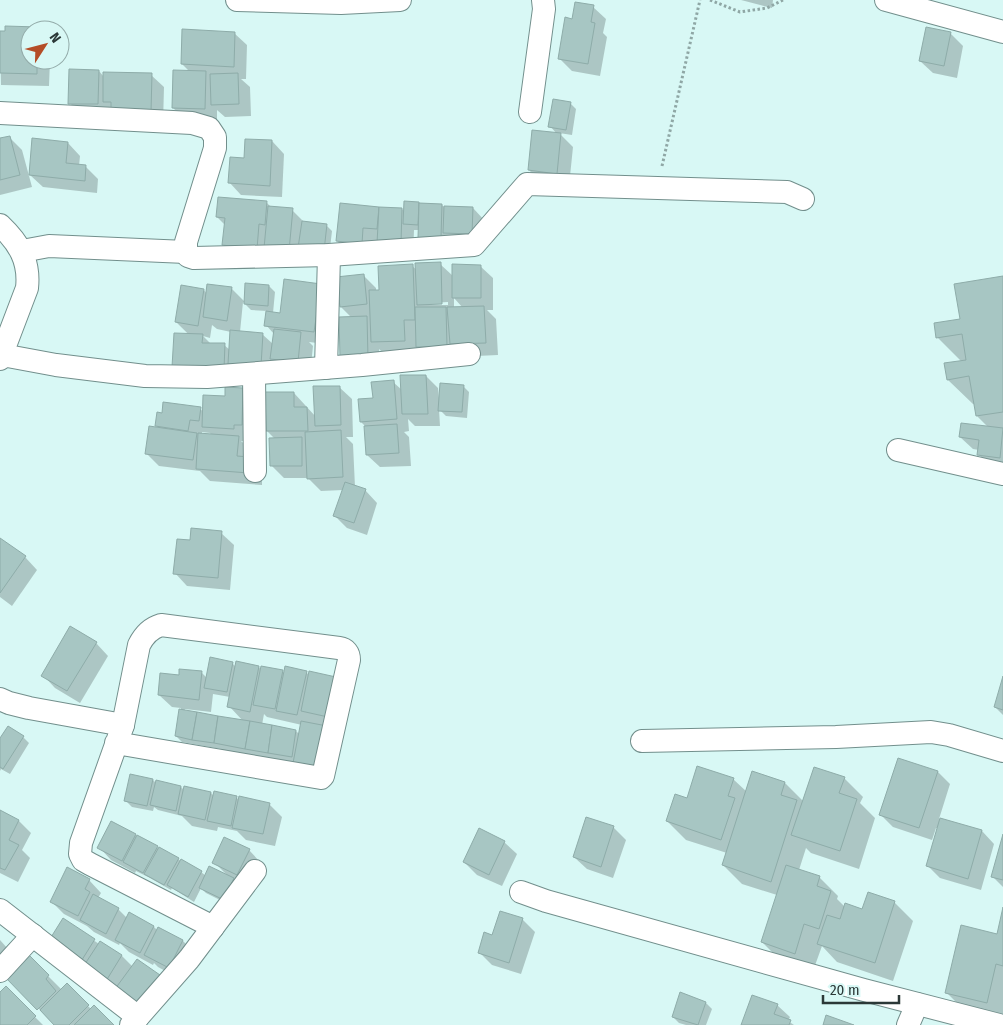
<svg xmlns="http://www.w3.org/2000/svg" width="1003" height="1025" font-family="'Fira Sans Condensed',sans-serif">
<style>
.shadow{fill:#0003;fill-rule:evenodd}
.building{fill:#a7c6c3;stroke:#8eaca9}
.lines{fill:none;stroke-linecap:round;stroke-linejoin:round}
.street-casing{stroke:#728f8c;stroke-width:24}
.path{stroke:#8fa7a5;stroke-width:3;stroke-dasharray:2.5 2.5;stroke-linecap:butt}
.street{stroke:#fff;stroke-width:22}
</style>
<rect width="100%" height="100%" fill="#d8f8f5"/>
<!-- shadow -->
<g class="shadow">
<polygon points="741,0 773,0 772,8"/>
<polygon points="593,7 606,19 603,33 607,37 600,76 572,71 559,58 573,20"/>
<polygon points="38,28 40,30 30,30 30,60 50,60 49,86 1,85 0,32"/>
<polygon points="234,33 247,45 246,79 241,79 250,87 251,116 225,117 217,110 217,121 186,120 173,108 190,72 182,64"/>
<polygon points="950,33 963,46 957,78 933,73 920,61"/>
<polygon points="99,71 104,77 151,75 164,87 163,124 82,116 70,103"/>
<polygon points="570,103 576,109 572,135 559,133 573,147 569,186 541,183 529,170 557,134 550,126"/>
<polygon points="9,137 22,150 32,187 0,195 0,139"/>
<polygon points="272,141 284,154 282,197 241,195 229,182 245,160"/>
<polygon points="68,143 80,156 79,166 86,167 98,179 97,193 43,187 30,175"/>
<polygon points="219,198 267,203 272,208 292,210 305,223 326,225 332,231 329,257 236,257 224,245 225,225 217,217"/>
<polygon points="418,203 442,205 446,209 473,208 485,221 484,246 420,237 420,230 414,230 413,256 376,240 374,256 350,254 337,241 341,204 402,209 405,212"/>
<path d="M440 264 453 276 480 266 493 278V310H487L496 319 498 355 391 360 379 349 380 370H354L352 318 341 307 363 275 376 288V292L380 291 412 266 417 270ZM454 298 463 308H454ZM448 302V305H432V303Z"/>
<polygon points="1003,277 1003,469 991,467 978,454 979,450 973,449 960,437 989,428 977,416 975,404 973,404 948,380 962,362 938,338 935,324 961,320"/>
<path d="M320 285 326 344 309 342 313 346 310 374 236 381 176 322 204 290 207 294 231 288 245 302 269 286 275 292 273 313 281 314ZM243 302 251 310 267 311 266 325 274 334 273 344 262 334 240 332ZM212 325 217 329 231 332 230 350 224 345 211 344 203 336 210 338Z"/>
<polygon points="426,376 438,388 439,398 463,386 469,392 467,418 446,416 439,409 440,426 415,426 408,419 409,431 404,432 409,437 411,466 380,467 367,455 365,426 361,422 374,399 393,382 402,390"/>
<polygon points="339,387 352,399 353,437 346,437 353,444 355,487 365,490 377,503 367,535 347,528 335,516 343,490 321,491 308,478 284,478 272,466 275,439 267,431 294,393 316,417"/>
<path d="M243 389 246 441H241L251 450 262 471V485L210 481 200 471 159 466 146 453 160 429 156 425 200 409 204 412 226 397ZM202 432 210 433 212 436 202 435Z"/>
<polygon points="221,533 234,545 230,590 187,586 175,573 191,542"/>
<polygon points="0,539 25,557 37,570 12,606 0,597"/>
<polygon points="96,643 108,656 80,703 55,688 43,675"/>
<path d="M237 662 259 667 261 670 282 671 285 674 306 672 309 675 339 740 294 762 258 756V761L228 756 221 749 182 742 176 736 181 708 172 707 159 695 180 676 181 670 202 673 207 678 232 663 236 667ZM213 694 230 697 229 706 243 721 184 711 185 709 211 712ZM264 714 267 717 302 725 300 735 296 731 262 725Z"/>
<polygon points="1003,680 1003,715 995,707"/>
<polygon points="23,737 29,743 10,774 1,769 0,771 0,740"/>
<polygon points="899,759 938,772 950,784 939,819 982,831 994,844 981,890 940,878 928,866 938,828 936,828 932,840 893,827 881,815"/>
<polygon points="131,775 153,780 156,783 181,787 184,790 185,787 211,793 214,796 236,797 239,800 269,804 282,817 275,846 246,840 237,831 218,827 217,831 192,826 182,816 158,810 154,807 153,811 132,807 126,801"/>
<polygon points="844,778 863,797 860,803 875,818 859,869 811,853 806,848 799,870 819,877 838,896 837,899 845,907 863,911 894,902 913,921 893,981 837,962 822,946 813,971 781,961 762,942 777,895 742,884 723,865 727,853 686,840 667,821 688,800 733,779 747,792 785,783 804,802"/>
<polygon points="0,811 19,821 31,833 22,850 30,858 18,882 0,873"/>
<polygon points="613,827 626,840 613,878 587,869 574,857"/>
<polygon points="135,835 201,872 206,876 227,875 214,862 249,850 261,863 250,886 234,878 240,885 230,905 206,893 201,888 194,902 172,888 171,890 150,878 136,871 135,873 111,860 99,847"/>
<polygon points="1003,839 1003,887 992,876"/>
<polygon points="504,842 517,854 502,886 477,875 464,862"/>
<polygon points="89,880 101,893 98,898 118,909 127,918 129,914 154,927 158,931 159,929 183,941 195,953 182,980 158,967 154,963 153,965 129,952 120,943 119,945 94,932 87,926 64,914 51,901"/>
<polygon points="1003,913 1003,1021 965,1011 946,992 998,936"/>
<polygon points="522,919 535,932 521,974 492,965 479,952 493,937"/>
<polygon points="64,920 99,944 100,943 122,956 133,967 150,1017 62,955"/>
<polygon points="0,940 16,958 0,972"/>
<polygon points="29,957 62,990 67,985 91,1009 112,1025 56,1025 51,1021 8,978"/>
<polygon points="6,988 43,1025 0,1025 0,994"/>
<polygon points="706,1003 712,1009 706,1025 686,1025 679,1023 673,1017"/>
<polygon points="777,1005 790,1017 788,1021 794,1025 743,1025"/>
</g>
<!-- building -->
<g class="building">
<polygon points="575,2 594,5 591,22 595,23 588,64 558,59 565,17 572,19"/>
<polygon points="5,26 38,27 38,30 30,30 30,60 37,60 37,74 0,73 0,31 5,31"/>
<polygon points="926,27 951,32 944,66 919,61"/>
<polygon points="182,29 235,32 234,67 181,64"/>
<polygon points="69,69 99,70 98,104 68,104"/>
<polygon points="173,70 206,71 205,109 172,108"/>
<polygon points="103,72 152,73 151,112 111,112 111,102 103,102"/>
<polygon points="238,73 239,104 211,105 210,74"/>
<polygon points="553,99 571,102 566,130 548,127"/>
<polygon points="532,130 561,133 557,174 528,170"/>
<polygon points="10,136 20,175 0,180 0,138"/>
<polygon points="32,138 68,142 66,163 86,165 85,181 29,175"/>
<polygon points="245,139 272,140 270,186 228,183 230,157 244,158"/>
<polygon points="218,197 267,201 265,225 259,224 257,249 222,245 225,218 216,217"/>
<polygon points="404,201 419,202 418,225 403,224"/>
<polygon points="340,203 379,207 377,229 363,228 362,244 336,241"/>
<polygon points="419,203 442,204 441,238 418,238"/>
<polygon points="268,206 293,208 289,251 264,248"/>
<polygon points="444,206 473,207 472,234 443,233"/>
<polygon points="379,207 402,208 401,244 377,243"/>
<polygon points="302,221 327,224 324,251 298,248"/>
<polygon points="441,262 442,304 417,305 415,263"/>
<polygon points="413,264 415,320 404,320 405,341 371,342 369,290 379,290 378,266"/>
<polygon points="452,264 481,265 481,298 452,298"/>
<polygon points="364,274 367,304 340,307 336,277"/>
<polygon points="1003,276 1003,412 976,416 969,376 947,380 944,363 966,360 962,334 936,338 934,323 960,319 954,284"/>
<polygon points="284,279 321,284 314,332 264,326 266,311 280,313"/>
<polygon points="245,283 269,285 268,306 244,304"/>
<polygon points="207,284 232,287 227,321 203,317"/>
<polygon points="181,285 204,289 198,326 175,322"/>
<polygon points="484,306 486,343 450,344 447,307"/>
<polygon points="415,307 446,307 447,347 416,347"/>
<polygon points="367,316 368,358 340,358 339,317"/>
<polygon points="274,329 301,332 298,362 270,359"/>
<polygon points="230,330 263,333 261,366 228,364"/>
<polygon points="174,333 203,334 202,343 225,343 224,370 172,367"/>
<polygon points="400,375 426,375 428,414 402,414"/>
<polygon points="394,380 397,419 360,422 358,399 373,398 371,382"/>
<polygon points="440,383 464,385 462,412 438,411"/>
<polygon points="313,386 340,386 341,425 315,426"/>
<polygon points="225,387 243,388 242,425 234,425 234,429 202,427 203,395 225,396"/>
<polygon points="265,392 294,392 294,407 307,407 308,431 266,431"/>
<polygon points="163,402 201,407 199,421 190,420 188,431 155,426 157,412 162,413"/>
<polygon points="961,423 1003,428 1000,458 977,455 979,440 959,437"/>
<polygon points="397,424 399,453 366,455 364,426"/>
<polygon points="149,426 197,433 193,460 145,454"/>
<polygon points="341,430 343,477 307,479 305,432"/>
<polygon points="198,433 239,436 237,456 250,457 249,473 196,469"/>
<polygon points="302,437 302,466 270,466 269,438"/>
<polygon points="345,482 366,489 354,523 333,516"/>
<polygon points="191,528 222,531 218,578 173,574 177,539 190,540"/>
<polygon points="0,538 26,556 0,593"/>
<polygon points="70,626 97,642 67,691 41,676"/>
<polygon points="210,657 233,662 227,692 204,688"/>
<polygon points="236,661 259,666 250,712 227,707"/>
<polygon points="261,666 283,670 275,709 253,705"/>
<polygon points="285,666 307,671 297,715 276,711"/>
<polygon points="179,669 202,671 199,700 158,695 160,673 179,675"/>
<polygon points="309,671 336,677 328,717 301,711"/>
<polygon points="1003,676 1003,710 994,707"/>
<polygon points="179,709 197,712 192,740 175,736"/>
<polygon points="197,712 218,716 214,743 192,740"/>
<polygon points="218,716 250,721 245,749 214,743"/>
<polygon points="250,721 272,725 268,753 245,749"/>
<polygon points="301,721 327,726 318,768 293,763"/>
<polygon points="272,725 296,730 292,757 268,753"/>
<polygon points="8,726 24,736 3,769 0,767 0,738"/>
<polygon points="898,758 938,771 919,828 879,815"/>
<polygon points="697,766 734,778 728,796 735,798 721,840 666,821 675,794 687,798"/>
<polygon points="814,767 845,777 839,793 857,799 840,851 791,835"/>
<polygon points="752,771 785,782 781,795 797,800 771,882 722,865"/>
<polygon points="130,774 153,779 147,806 124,801"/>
<polygon points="156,780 181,786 176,811 150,805"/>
<polygon points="184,786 211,792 205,820 178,814"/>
<polygon points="214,791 237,796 231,826 207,821"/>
<polygon points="239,796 270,803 263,834 232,828"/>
<polygon points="0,810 19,820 9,840 19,845 5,870 0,868"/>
<polygon points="586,817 614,826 601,867 573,857"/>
<polygon points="940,818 982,830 968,879 926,866"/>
<polygon points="111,821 136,834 122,861 97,848"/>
<polygon points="479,828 505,841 489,875 463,862"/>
<polygon points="1003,834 1003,880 991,877"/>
<polygon points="137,835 158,846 143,873 123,862"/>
<polygon points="224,837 250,849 237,875 212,863"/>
<polygon points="159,847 179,858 164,885 144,874"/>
<polygon points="181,859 202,871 188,897 167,885"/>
<polygon points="786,865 820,876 817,886 831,891 819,929 804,924 795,954 761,942"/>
<polygon points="209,866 234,878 224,900 199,888"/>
<polygon points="67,867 90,879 85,889 90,892 78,916 50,902"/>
<polygon points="868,892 895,901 875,963 817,944 827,915 840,919 845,903 862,909"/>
<polygon points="93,894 119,908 106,934 80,920"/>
<polygon points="1003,907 1003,966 996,964 987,1003 945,993 961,925 997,934"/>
<polygon points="500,911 523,918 509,963 478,953 484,932 492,935"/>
<polygon points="129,912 154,926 140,953 115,940"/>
<polygon points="63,918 95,939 80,963 48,942"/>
<polygon points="158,927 183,940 169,968 144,955"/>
<polygon points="100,941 122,955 106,981 83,967"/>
<polygon points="29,955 49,975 46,979 56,991 37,1010 6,978"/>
<polygon points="137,959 160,975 137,1006 115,989"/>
<polygon points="67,983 89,1005 69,1025 54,1025 40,1010"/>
<polygon points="6,986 36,1016 27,1025 0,1025 0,992"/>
<polygon points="680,992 706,1002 698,1025 672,1017"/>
<polygon points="752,995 778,1004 774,1014 791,1020 789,1025 741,1025"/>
<polygon points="94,1005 114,1025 74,1025"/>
<polygon points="826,1015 854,1025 823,1025"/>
</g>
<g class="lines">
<!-- street casing -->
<g class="street-casing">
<g id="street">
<polyline points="237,0 341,3 400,0"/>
<polyline points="886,0 1003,32"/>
<polyline points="530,112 544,9 543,0"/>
<polyline points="0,113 192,123 209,128 215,137 215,148 186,242 186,249 188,256 194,258 329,255 474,245 527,184 787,192 803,199"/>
<path d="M0 225C19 243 30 261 27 288L0 359"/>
<polyline points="22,251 49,246 186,252"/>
<polyline points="2,355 56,365 145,376 207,377 362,365 469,354"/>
<polyline points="326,368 329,255"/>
<polyline points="254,374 255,471"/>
<polyline points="898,450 1003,474"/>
<polyline points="0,699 9,703 29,708 123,725"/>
<polyline points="642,741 836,737 931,732 949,735 1003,751"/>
<path d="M116 743 321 778 323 776 349 660C349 653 346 649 339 648L161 625C151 628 144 635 139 645L123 725 81 843 80 854 83 860 90 864 213 927"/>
<polyline points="521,892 546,901 864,990 999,1025"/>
<polyline points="0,910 138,1017"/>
<polyline points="0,971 33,935"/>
<polyline points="131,1025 189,959 255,871"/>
<polyline points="908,1025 917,1004"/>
</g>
</g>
<!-- path -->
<g class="path">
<polyline points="710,0 740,12 767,8 783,0"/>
<polyline points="662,166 700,0"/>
</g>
<!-- street -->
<use href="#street" class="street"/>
</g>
<!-- north arrow -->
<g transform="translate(45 45) rotate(54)"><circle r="24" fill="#d8f8f5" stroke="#93aba9"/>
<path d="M0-4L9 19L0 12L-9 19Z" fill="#b44d27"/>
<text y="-8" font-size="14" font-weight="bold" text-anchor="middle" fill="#2b3837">N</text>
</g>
<!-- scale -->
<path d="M823 995v8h76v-8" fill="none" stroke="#2b3837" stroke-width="2.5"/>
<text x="830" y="995" font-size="15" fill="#2b3837" stroke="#d8f8f5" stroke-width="4" paint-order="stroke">20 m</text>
</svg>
